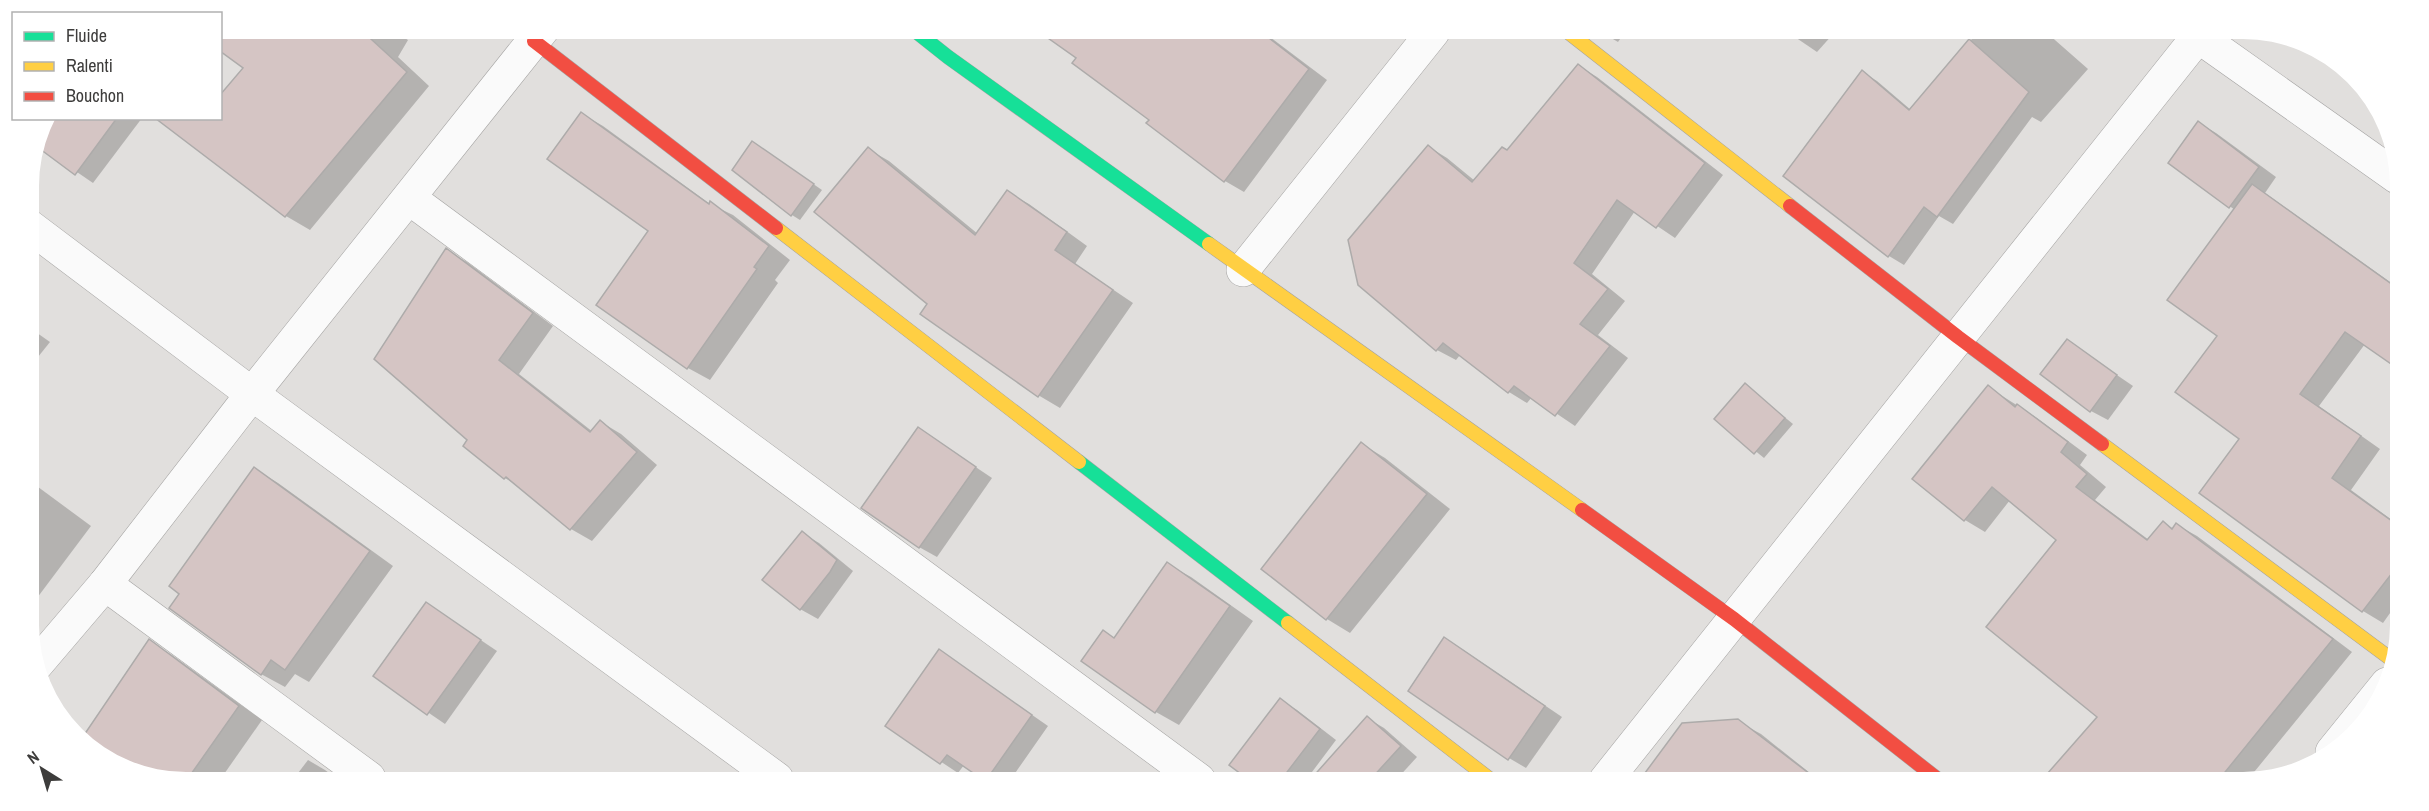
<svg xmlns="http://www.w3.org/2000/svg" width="2429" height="811" font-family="'Archivo Narrow',sans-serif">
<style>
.shadow{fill:#0003}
.building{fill:#d5c5c4;stroke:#adabaa;stroke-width:1.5}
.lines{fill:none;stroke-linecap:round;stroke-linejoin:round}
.street-casing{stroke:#a4a3a2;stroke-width:34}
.fast-casing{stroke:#a4a3a2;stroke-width:15}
.slow-casing{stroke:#a4a3a2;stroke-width:15}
.jam-casing{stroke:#a4a3a2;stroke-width:15}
.street{stroke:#fafafa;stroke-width:33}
.fast{stroke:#16e098;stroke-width:14}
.slow{stroke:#ffcf43;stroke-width:14}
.jam{stroke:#f24e42;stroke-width:14}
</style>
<rect width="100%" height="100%" fill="#e1dfdd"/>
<!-- shadow -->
<g class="shadow">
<polygon points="227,29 396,29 394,31 408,40 398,57 429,86 310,230 286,216 185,140 220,118 245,68 220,37"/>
<polygon points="1040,31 1262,31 1327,80 1244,192 1225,181 1078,58"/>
<polygon points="1601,32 1625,32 1618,42"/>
<polygon points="1789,33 1834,33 1817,52"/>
<polygon points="1977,33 2047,33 2088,69 2041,122 2032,117 1953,224 1939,216 1904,265 1889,256 1862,72 1877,81 1911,110"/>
<polygon points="1579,66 1597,77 1723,175 1675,238 1635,211 1592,274 1625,301 1598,335 1628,358 1575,426 1532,397 1527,403 1509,392 1460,355 1456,360 1437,350 1429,147 1447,158 1475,181 1508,151"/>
<polygon points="582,114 603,126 710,204 733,215 790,260 775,280 778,283 710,380 688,368 598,305 650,231"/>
<polygon points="45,118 142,118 93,183 36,144 41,125"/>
<polygon points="2199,123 2216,133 2276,177 2265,193 2397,287 2397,366 2365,344 2319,406 2380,449 2351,490 2396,523 2395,606 2383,623 2363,611 2201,492 2241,438 2219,336 2235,210 2170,163"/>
<polygon points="761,148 822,190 800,220 792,215"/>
<polygon points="868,149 889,161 978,234 1007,192 1029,204 1087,246 1075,264 1133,303 1060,408 1038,395 929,304"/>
<polygon points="446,250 467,262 553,326 519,374 593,432 601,422 621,434 657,465 592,541 571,529 520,487 505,478"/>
<polygon points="30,328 50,342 30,367"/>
<polygon points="2067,341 2133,386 2108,420 2091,411"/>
<polygon points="1745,385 1793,424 1764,458 1716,419"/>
<polygon points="1988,387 2037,418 2087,455 2080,465 2106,487 2095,500 2149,540 2163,523 2174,529 2177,525 2197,536 2352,652 2246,782 2058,782 2099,717 2058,540 2010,500 1985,532 1965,520 1914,478"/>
<polygon points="919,429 992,478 937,557 919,547"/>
<polygon points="1362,444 1385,458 1450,509 1350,633 1327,619 1263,569"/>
<polygon points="255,469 278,483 393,566 309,682 295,674 285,687 261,674"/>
<polygon points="30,481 91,526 31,606"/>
<polygon points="802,533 819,543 853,571 818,619 800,609"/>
<polygon points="1167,564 1191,577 1253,621 1179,725 1156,712 1083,661 1115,639"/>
<polygon points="427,604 497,651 445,724 375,676"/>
<polygon points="149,641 172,655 262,720 222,777 145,777 84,739"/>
<polygon points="1462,649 1562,717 1526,768 1509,758"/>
<polygon points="940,651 1048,726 1011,779 985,779 964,765 958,773 887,726"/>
<polygon points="1280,700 1297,710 1336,740 1306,780 1251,780"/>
<polygon points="1367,718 1384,728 1417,757 1396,780 1338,780"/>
<polygon points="1737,721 1761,734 1820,781 1641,781"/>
<polygon points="308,760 325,770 336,778 295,777"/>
</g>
<!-- building -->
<g class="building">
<polygon points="220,29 360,29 407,72 285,217 155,118 220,118 220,95 243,68 220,51"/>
<polygon points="1038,31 1260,31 1309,69 1224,182 1146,123 1149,120 1072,63 1076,58"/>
<polygon points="1969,39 2029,92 1937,217 1924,207 1888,257 1783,176 1862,70 1909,110"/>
<polygon points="1578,64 1705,163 1656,228 1617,200 1574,263 1608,289 1580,324 1610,346 1555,416 1514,386 1508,393 1443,343 1436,351 1358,285 1348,240 1428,145 1472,182 1502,147 1507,150"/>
<polygon points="581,112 709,204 710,201 769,246 754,267 757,269 687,369 596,305 648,231 547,159"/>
<polygon points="45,118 117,118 75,175 36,146 41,125"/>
<polygon points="2198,121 2259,167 2229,208 2168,163"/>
<polygon points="752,141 814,184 791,216 732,170"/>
<polygon points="868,147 975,235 1007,190 1067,232 1055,250 1113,290 1038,397 920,314 927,304 814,212"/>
<polygon points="2252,184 2397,288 2397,368 2345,332 2300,394 2361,436 2332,478 2396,524 2396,568 2362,612 2199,493 2239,439 2175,392 2217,336 2167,300"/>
<polygon points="446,248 533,313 499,360 590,432 600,420 637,452 570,530 506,477 504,479 463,446 467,440 374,359"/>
<polygon points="2067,339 2117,375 2090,412 2040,374"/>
<polygon points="1745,383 1785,418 1754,454 1714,419"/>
<polygon points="1988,385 2015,407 2017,404 2068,442 2061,452 2087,474 2076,487 2147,540 2163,521 2172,529 2176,523 2333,639 2217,782 2040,782 2097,717 1986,627 2056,540 1992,487 1964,521 1912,479"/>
<polygon points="918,427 976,467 919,548 861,508"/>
<polygon points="1361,442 1427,494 1326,620 1261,569"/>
<polygon points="254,467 370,551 285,670 271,660 261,675 169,608 179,594 169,586"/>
<polygon points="802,531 837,560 830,572 800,610 762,580"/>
<polygon points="1167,562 1230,606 1155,713 1081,661 1103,630 1114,638"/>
<polygon points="426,602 481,640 427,715 373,676"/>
<polygon points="1444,637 1545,706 1508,760 1408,691"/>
<polygon points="149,639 239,706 189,777 145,777 82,738"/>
<polygon points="939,649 1032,715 987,779 982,779 947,755 940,764 885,726"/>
<polygon points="1280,698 1320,729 1281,780 1249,780 1229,765"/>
<polygon points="1367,716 1401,746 1370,780 1310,780"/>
<polygon points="1738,719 1819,781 1639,781 1682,723"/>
</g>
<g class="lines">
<!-- street casing -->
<g class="street-casing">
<g id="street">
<polyline points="2195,34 2397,177"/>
<polyline points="409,198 1199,780"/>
<polyline points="29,226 252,394 777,779"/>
<polyline points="1243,270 1433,32"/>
<polyline points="105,584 369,778"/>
<polyline points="36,665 105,584 252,394 543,29"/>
<polyline points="2332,752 2387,684"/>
<polyline points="1605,781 2200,34"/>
</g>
</g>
<!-- fast casing -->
<g class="fast-casing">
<g id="fast">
<polyline points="914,30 948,57 1209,244"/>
<polyline points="1079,462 1288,623"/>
</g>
</g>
<!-- slow casing -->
<g class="slow-casing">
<g id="slow">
<polyline points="1568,32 1790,206"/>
<polyline points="776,228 1079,462"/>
<polyline points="1209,244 1582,510"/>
<polyline points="2102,444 2395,662"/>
<polyline points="1288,623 1491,780"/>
</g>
</g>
<!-- jam casing -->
<g class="jam-casing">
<g id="jam">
<polyline points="534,41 776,228"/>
<polyline points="1790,206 1958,337 2102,444"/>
<polyline points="1582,510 1734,619 1940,781"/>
</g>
</g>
<!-- street -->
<use href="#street" class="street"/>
<!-- fast -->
<use href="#fast" class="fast"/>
<!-- slow -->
<use href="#slow" class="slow"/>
<!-- jam -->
<use href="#jam" class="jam"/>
</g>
<!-- crop -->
<path d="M0 0H2429V811H0ZM186 39H2243A147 147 0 0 1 2390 186V625A147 147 0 0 1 2243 772H186A147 147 0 0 1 39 625V186A147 147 0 0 1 186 39Z" fill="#fff" fill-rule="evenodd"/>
<!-- legend -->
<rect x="12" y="12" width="210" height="108" fill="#ffffff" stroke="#b1b1b1" stroke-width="1.5"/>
<rect x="24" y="32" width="30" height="9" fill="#16e098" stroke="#b1b1b1" stroke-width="1.5"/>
<text x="66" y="42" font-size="18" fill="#3d3c3b">Fluide</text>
<rect x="24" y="62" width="30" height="9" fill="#ffcf43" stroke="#b1b1b1" stroke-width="1.5"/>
<text x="66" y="72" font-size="18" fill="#3d3c3b">Ralenti</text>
<rect x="24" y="92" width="30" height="9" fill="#f24e42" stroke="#b1b1b1" stroke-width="1.5"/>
<text x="66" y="102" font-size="18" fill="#3d3c3b">Bouchon</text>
<!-- north arrow -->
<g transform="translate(42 769) rotate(323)" stroke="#ffffff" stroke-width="4.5" paint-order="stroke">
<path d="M0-4.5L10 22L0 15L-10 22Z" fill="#3d3c3b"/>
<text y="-9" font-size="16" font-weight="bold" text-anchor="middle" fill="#3d3c3b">N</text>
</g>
</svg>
